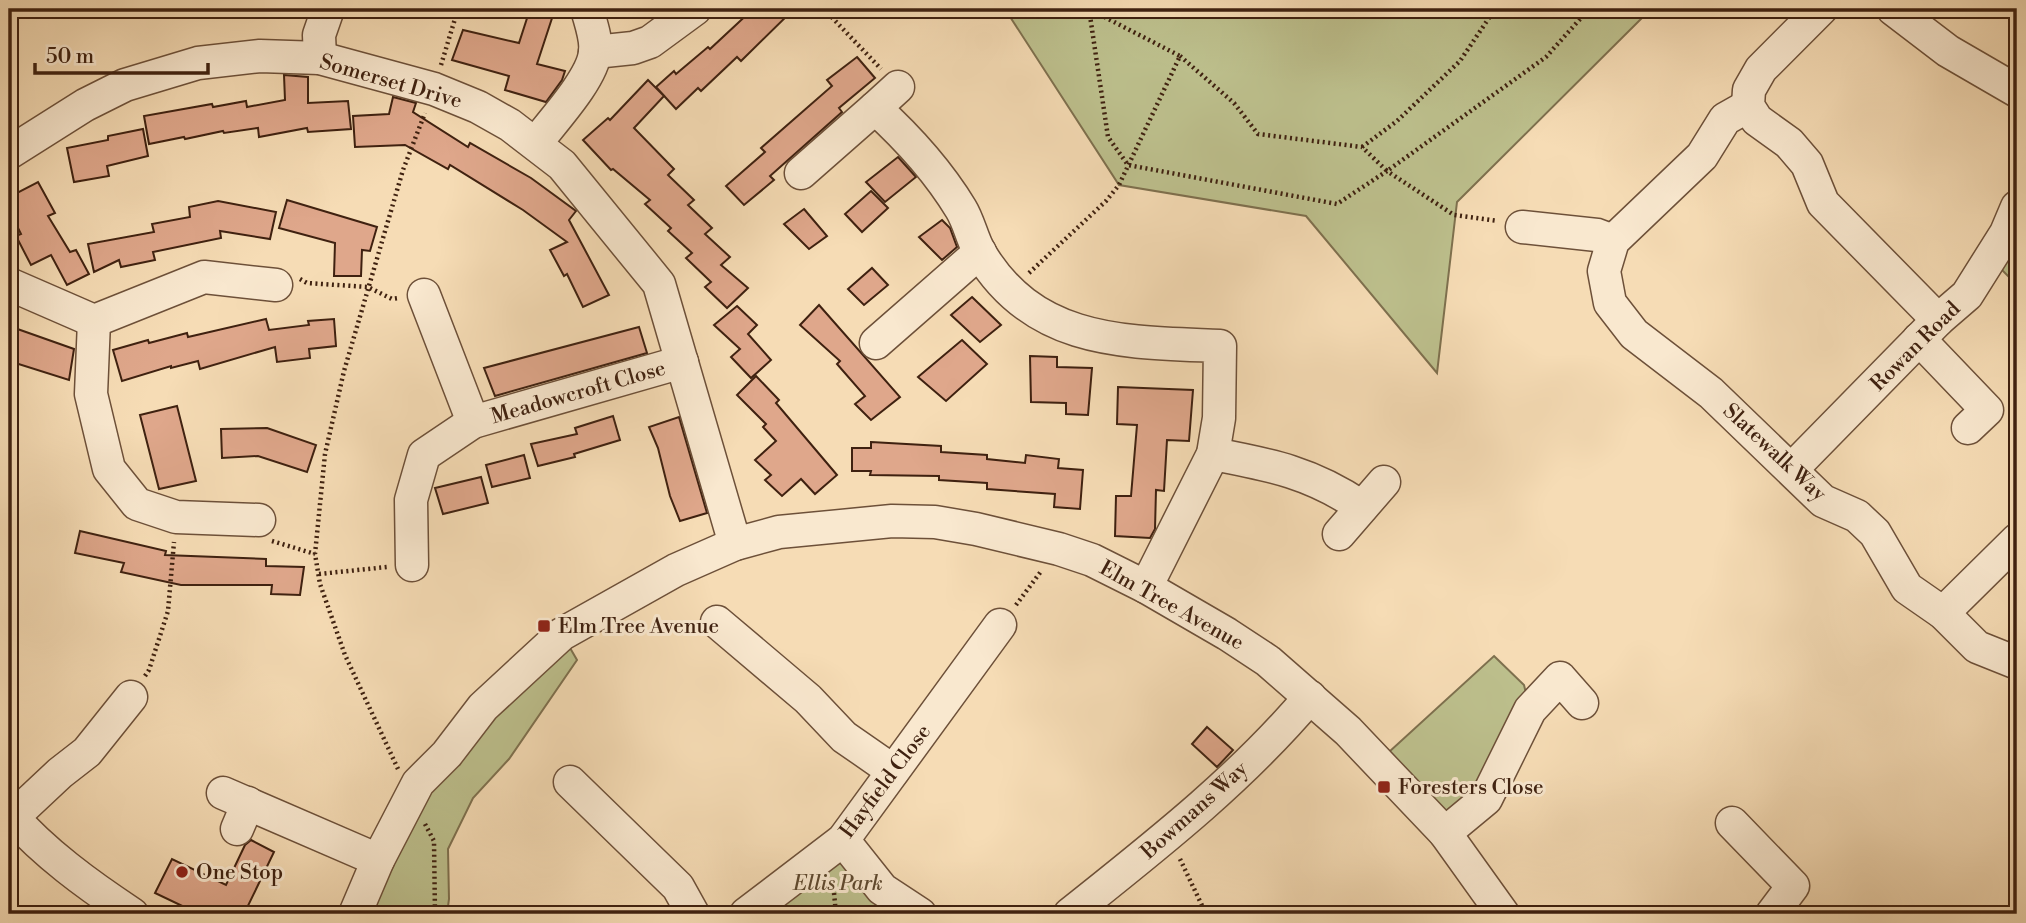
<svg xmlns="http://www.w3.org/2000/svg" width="2026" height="923" font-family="'Libre Bodoni',serif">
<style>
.green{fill:#bdc08d;stroke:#7e704e;stroke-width:2}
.building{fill:#dfa78b;stroke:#3f2110;stroke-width:2}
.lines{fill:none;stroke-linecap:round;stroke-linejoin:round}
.minor-casing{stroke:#6d5039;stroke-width:35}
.path{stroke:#3f2110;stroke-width:4.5;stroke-dasharray:2 3.5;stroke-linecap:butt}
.minor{stroke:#f9e8cf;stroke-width:32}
.poi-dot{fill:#8f2418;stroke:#f9e8cf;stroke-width:2.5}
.labels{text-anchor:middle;stroke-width:6;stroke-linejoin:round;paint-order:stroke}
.street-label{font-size:21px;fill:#3f2110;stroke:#f9e8cf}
.poi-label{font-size:21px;fill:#3f2110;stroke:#f9e8cf;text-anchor:start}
.park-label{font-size:21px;font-style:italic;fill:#5e492f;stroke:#f9e8cf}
</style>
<rect width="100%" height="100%" fill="#f6dcb5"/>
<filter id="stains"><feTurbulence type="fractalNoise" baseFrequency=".00286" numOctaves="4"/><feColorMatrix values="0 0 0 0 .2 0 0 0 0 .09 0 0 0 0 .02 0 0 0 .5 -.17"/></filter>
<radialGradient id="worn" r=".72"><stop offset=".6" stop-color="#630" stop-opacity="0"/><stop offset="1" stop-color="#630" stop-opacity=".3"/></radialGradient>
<!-- green -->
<g class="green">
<polygon points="1005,9 1651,9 1457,202 1437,373 1306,216 1119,185"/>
<polygon points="2017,239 2017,285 1990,258"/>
<polygon points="562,634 577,660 509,759 473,798 448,849 449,899 447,914 355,914 410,796"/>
<polygon points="1494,656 1524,685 1530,710 1445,833 1378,762"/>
<polygon points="843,840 895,914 777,914 768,897"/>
</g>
<!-- building -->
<g class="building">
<polygon points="530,9 555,9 537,64 565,71 562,80 546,102 505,90 509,76 452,60 463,30 519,43"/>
<polygon points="753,9 794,9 741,61 737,57 701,91 698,88 676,109 656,87 674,71 676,74 708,47 710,49"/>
<polygon points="857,57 875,78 839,108 842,112 770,176 774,180 744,205 726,186 765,152 761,148 832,86 827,80"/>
<polygon points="284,75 308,77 308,103 348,101 351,129 308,132 307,128 259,137 258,128 224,133 223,131 185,139 184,137 149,144 144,116 212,104 213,107 246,101 247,107 285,100"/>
<polygon points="648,80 664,96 634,128 674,169 668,175 694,200 688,205 712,228 705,234 730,257 721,265 748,288 727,308 705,287 711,282 686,258 692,253 668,231 671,228 645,204 650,200 613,169 611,170 583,140 608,118 610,120"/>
<polygon points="393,97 416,103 413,112 468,147 470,143 531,178 576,211 569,220 609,295 583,307 567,274 564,276 550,250 567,242 523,210 450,165 448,169 405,145 355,147 353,116 389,114"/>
<polygon points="143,129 148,156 107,166 109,176 74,182 67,148 108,140 108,136"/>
<polygon points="898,157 916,177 885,202 866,182"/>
<polygon points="38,182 55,213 48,216 70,252 76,250 89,274 67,285 51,255 31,265 16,236 21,234 9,210 9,197"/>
<polygon points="871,191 888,208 862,232 845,214"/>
<polygon points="287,200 377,227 370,251 362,250 361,276 334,276 335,243 279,228"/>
<polygon points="218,201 276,212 270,239 220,231 221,238 153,252 155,260 121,267 119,260 94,272 88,244 154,232 152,224 190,217 189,207"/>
<polygon points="804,209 827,236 809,249 784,224"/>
<polygon points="942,220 950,228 957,247 942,260 919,237"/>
<polygon points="872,268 888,285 864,305 848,289"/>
<polygon points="972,297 1001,325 980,342 951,315"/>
<polygon points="819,305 900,397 871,420 855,404 865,396 837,364 840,361 800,325"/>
<polygon points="737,306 757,325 748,334 771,360 751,378 731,357 740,349 714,325"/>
<polygon points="266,319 269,330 309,325 308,321 334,319 336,346 309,349 310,358 277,362 275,347 200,369 198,361 171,368 171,366 122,381 113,350 148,340 149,343 187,333 188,337"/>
<polygon points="9,326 74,349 69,380 9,361"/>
<polygon points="639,327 647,353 495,396 484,368"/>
<polygon points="962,340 987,364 946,401 918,377"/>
<polygon points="1030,356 1057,357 1057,367 1092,368 1088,415 1066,414 1066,403 1031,402"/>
<polygon points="756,376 779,400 776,403 837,475 815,494 801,479 782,496 765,480 771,475 755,460 776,441 763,427 766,424 737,395"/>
<polygon points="1118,387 1193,390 1189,441 1167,440 1164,491 1156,490 1155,529 1150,538 1115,536 1116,496 1131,496 1137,425 1117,424"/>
<polygon points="177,406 196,481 159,489 140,415"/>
<polygon points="613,416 620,440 574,454 575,457 538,466 531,444 577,434 575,428"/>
<polygon points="679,417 707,513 680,521 670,496 658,448 649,427"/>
<polygon points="267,428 316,445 307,472 258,456 222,458 221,429"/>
<polygon points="871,442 941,446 941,452 987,455 987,459 1025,463 1026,455 1059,459 1058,468 1083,470 1080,509 1054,507 1055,494 987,489 987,483 939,480 939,476 870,475 871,471 852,471 852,448 871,448"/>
<polygon points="524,455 530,478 492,487 486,465"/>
<polygon points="481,477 488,503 443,514 435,488"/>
<polygon points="80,531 166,551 165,555 266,559 266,566 304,567 300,595 271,594 272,585 181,585 121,572 124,563 75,553"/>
<polygon points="1207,727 1233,750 1217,767 1192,744"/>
<polygon points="251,840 274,852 244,914 199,914 155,893 172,859 226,885 245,845"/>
</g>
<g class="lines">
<!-- minor casing -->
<g class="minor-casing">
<g id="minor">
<polyline points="1821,9 1761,69 1749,90 1748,106 1757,120 1789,143 1807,164 1823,203 1938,320"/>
<polyline points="1893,9 1948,51 2017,91"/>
<polyline points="595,52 633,48 650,42 695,9"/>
<polyline points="320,58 319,35 328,9"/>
<polyline points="1748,106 1725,119 1702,156 1613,241 1604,271 1610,303 1634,334 1711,393 1823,501 1857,516 1875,533 1907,588 1943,613 1977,647 2017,663"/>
<polyline points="875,108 898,87"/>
<path d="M536 143C552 122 593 78 595 52 597 39 590 21 587 9"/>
<polyline points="9,153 85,105 125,85 198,63 260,56 320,58 434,89 478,107 510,125 562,165 659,284 735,544"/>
<path d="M801 173 875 108C908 138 938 171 961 209 969 222 972 239 980 253 1035 345 1126 342 1220 346L1219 418 1213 454 1146 587"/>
<polyline points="1522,227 1597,235 1613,241"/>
<polyline points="9,284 94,321 204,277 276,285"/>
<polyline points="424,295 473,422"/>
<polyline points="94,321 91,394 109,469 137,504 176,517 259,520"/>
<polyline points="1919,339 1987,410 1968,428"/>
<polyline points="876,343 980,252"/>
<path d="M1213 454C1272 465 1312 473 1362 507"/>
<polyline points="1792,469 1938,320 1967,295 2006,233 2017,207"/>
<polyline points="1339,534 1384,482"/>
<polyline points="412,565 411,500 424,455 473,422 682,362"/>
<polyline points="1943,613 2017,540"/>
<polyline points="717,622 808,699 844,737 893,771"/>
<polyline points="570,782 678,887 693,914"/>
<polyline points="223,793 378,860"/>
<path d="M9 813C44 853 88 885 132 914"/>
<polyline points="12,818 60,773 87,752 131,697"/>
<polyline points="1732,823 1793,886 1772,914"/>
<polyline points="237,829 248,803"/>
<polyline points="1445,833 1486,799 1530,710 1560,678 1582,703"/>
<polyline points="843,840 882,889 920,914"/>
<polyline points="355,914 378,860 418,783 447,754 483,707 562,634 676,570 735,544 779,532 892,521 935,522 976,529 1059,549 1092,560 1146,587 1227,634 1268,661 1348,731 1445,833 1503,914"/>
<polyline points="746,914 843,840 1000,625"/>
<path d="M1070 914C1154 847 1240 780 1310 697"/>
</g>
</g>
<!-- path -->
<g class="path">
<polyline points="824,9 881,69"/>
<polyline points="1089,9 1108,137 1128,165 1337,204 1387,171 1454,215 1498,221"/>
<polyline points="1180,56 1234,103 1258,134 1362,147 1387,171 1546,57 1589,9"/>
<polyline points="441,65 458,9"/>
<polyline points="1362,147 1397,121 1460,61 1495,9"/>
<polyline points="1029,273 1106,201 1119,185 1180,56 1089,9"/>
<polyline points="300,279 307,283 368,287 392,299 399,298"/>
<polyline points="272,541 315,554"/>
<polyline points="319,574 387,567"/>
<polyline points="1016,605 1042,570"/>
<polyline points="145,676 149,670 168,611 174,542"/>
<polyline points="398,769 345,655 320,584 315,554 325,454 344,371 403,170 425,113"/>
<polyline points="425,824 434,841 435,914"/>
<polyline points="1180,859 1206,914"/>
<polyline points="833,882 836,914"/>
</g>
<!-- minor -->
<use href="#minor" class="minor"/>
</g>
<!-- markers -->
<g class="poi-dot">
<rect x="537" y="619" width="14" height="14" rx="3.5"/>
<rect x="1377" y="780" width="14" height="14" rx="3.5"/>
<circle cx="182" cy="872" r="7"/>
</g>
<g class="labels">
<!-- street labels -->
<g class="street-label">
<text transform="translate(391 81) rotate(16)" y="7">Somerset Drive</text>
<text transform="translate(1915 346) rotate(-45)" y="7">Rowan Road</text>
<text transform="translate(578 392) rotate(-16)" y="7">Meadowcroft Close</text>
<text transform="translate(1775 452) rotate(43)" y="7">Slatewalk Way</text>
<text transform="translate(1172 605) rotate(29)" y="7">Elm Tree Avenue</text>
<text transform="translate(885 781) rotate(-53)" y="7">Hayfield Close</text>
<text transform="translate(1194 810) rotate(-42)" y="7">Bowmans Way</text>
</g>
<!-- poi labels -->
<g class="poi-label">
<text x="558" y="633">Elm Tree Avenue</text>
<text x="1398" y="794">Foresters Close</text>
<text x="196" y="879">One Stop</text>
</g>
<!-- park labels -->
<g class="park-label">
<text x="838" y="890">Ellis Park</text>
</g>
</g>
<!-- margin -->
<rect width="2026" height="923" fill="none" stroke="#f6dcb5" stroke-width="35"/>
<rect x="10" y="10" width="2005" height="902" fill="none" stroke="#3f2110" stroke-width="3.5"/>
<rect x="18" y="18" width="1991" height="888" fill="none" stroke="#3f2110" stroke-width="2"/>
<!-- scale -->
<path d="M35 63v10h173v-10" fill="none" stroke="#3f2110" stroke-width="3.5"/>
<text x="46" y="63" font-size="21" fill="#3f2110" stroke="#f9e8cf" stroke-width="5" paint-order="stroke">50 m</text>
<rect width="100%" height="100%" filter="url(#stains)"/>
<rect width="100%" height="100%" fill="url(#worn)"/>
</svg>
